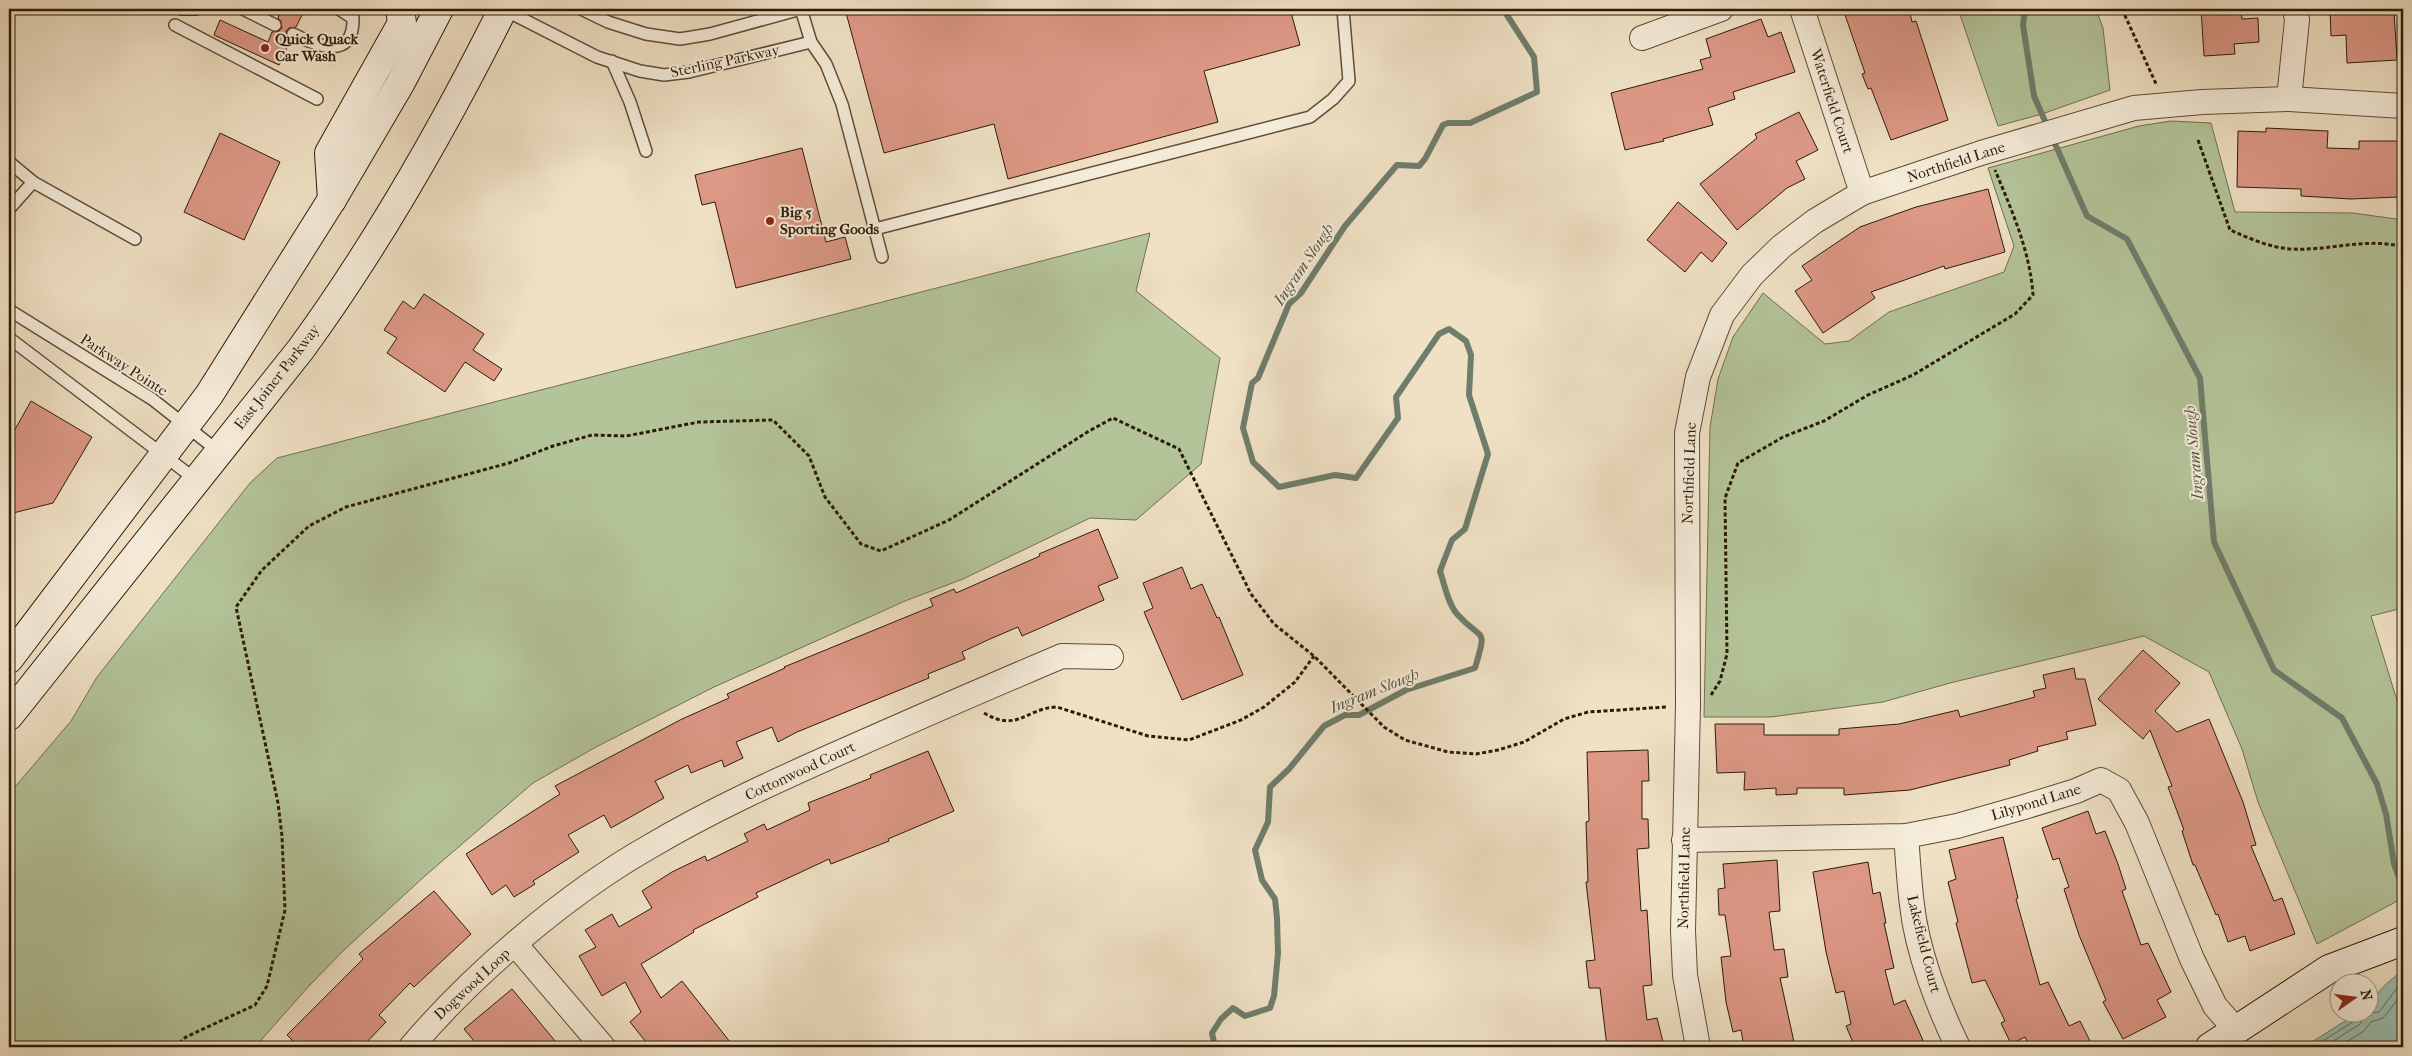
<svg xmlns="http://www.w3.org/2000/svg" width="2412" height="1056" font-family="'IM FELL French Canon',serif">
<style>
.green{fill:#b4c499;stroke:#707050}
.water{fill:#9bbeaf;stroke:#6f7d6c}
.lines{fill:none;stroke-linecap:round;stroke-linejoin:round}
.shore{stroke:#646c5b;stroke-width:1}
.stream{stroke:#6f7d6c;stroke-width:6}
.building{fill:#dd9886;stroke:#2d1b07}
.lane-casing{stroke:#5e4c36;stroke-width:14}
.street-casing{stroke:#5e4c36;stroke-width:26}
.secondary-casing{stroke:#2d1b07;stroke-width:30}
.path{stroke:#2d1b07;stroke-width:3;stroke-dasharray:4 2.5;stroke-linecap:butt}
.lane{stroke:#f5ecd9;stroke-width:11}
.street{stroke:#f5ecd9;stroke-width:24}
.secondary{stroke:#f5ecd9;stroke-width:28}
.poi-dot{fill:#8f2418;stroke:#f5ecd9;stroke-width:2}
.labels{text-anchor:middle;stroke-width:4;stroke-linejoin:round;paint-order:stroke}
.poi-label{font-size:15px;font-weight:bold;fill:#2d1b07;stroke:#f5ecd9;text-anchor:start}
.street-label{font-size:15px;fill:#2d1b07;stroke:#f5ecd9}
.water-label{font-size:16px;font-style:italic;fill:#545442;stroke:#f5ecd9}
</style>
<rect width="100%" height="100%" fill="#f0e1c5"/>
<filter id="stains"><feTurbulence type="fractalNoise" baseFrequency=".004" numOctaves="4"/><feColorMatrix values="0 0 0 0 .2 0 0 0 0 .09 0 0 0 0 .02 0 0 0 .5 -.17"/></filter>
<radialGradient id="worn" r=".72"><stop offset=".6" stop-color="#630" stop-opacity="0"/><stop offset="1" stop-color="#630" stop-opacity=".3"/></radialGradient>
<!-- green -->
<g class="green">
<polygon points="1958,9 2096,9 2103,28 2110,90 2042,114 1998,126"/>
<polygon points="2171,121 2211,123 2235,212 2353,213 2403,220 2403,608 2371,616 2403,720 2403,898 2317,944 2258,802 2242,749 2209,672 2144,636 1950,683 1883,702 1771,717 1704,717 1710,427 1718,379 1733,337 1763,293 1825,344 1849,341 1889,312 2004,272 2014,246 1988,168 2139,126"/>
<polygon points="1150,233 1136,291 1220,358 1201,464 1136,520 1090,518 963,579 905,601 714,687 596,747 533,783 426,875 345,949 308,987 255,1047 9,1047 9,794 71,721 97,677 250,483 277,458"/>
</g>
<!-- water -->
<path class="water" d="M2403 971V1031L2396 1043 2399 1047H2304L2356 1014H2370C2370 996 2389 980 2403 971Z"/>
<g class="lines">
<!-- shore -->
<g class="shore">
<polyline points="2313,1047 2356,1020 2358,1014"/>
<polyline points="2324,1047 2360,1024 2366,1014 2379,1012 2397,988 2403,984"/>
<polyline points="2338,1047 2364,1031 2371,1022 2383,1018 2403,993"/>
</g>
<!-- stream -->
<g class="stream">
<polyline points="2025,9 2023,25 2034,96 2048,128"/>
<polyline points="2052,137 2087,216 2127,239 2200,378 2214,542 2274,670 2342,718 2377,784 2386,814 2394,864 2403,888"/>
<path d="M1215 1047 1212 1033 1221 1019 1233 1008 1245 1016 1270 1008 1274 996 1278 953 1277 918 1275 899 1262 880 1255 850 1268 822 1270 787 1289 769 1324 726 1345 715H1359L1406 690 1475 668C1488 625 1482 642 1457 614 1448 604 1444 583 1440 571L1452 540 1465 529 1488 454 1469 395 1471 355 1466 341 1449 329 1439 334 1396 397 1398 418 1356 478 1335 475 1279 487 1253 462 1243 428 1252 383 1258 378 1289 304 1301 293 1345 226 1397 165 1419 166 1425 159 1443 125 1448 123H1470L1537 92 1534 57 1503 9"/>
</g>
</g>
<!-- building -->
<g class="building">
<polygon points="282,9 305,9 296,27 289,28 286,31 287,38 290,41 279,65 214,35 220,20 268,42 272,32 279,31 282,28 281,21 278,18"/>
<polygon points="845,9 1290,9 1300,45 1204,71 1218,122 1008,179 994,124 884,153"/>
<polygon points="1843,9 1909,9 1912,22 1916,21 1948,120 1891,140 1871,88 1868,89 1862,74 1865,73"/>
<polygon points="2201,9 2241,9 2242,19 2258,18 2259,42 2234,44 2235,54 2204,56"/>
<polygon points="2330,9 2354,9 2355,14 2394,12 2397,60 2347,63 2346,35 2331,36"/>
<polygon points="1761,19 1768,37 1781,32 1795,72 1733,92 1735,99 1708,108 1713,125 1663,139 1664,141 1625,150 1611,93 1703,69 1700,60 1711,57 1706,39"/>
<polygon points="1799,112 1818,150 1796,161 1805,179 1787,188 1737,230 1700,184 1757,138 1755,134"/>
<polygon points="2266,128 2328,131 2327,148 2359,149 2359,141 2403,141 2403,192 2398,192 2398,197 2351,199 2301,196 2301,189 2237,187 2238,131 2266,132"/>
<polygon points="220,133 280,162 244,240 184,212"/>
<polygon points="802,148 826,242 845,237 851,259 736,288 715,202 702,205 695,175"/>
<polygon points="1988,189 2005,252 1945,269 1944,266 1871,292 1875,298 1823,333 1795,291 1812,280 1802,266 1860,227 1916,207"/>
<polygon points="1678,202 1727,243 1712,262 1701,252 1685,272 1647,240"/>
<polygon points="424,294 484,334 473,350 502,369 494,381 465,362 445,392 387,353 397,338 384,330 403,301 414,309"/>
<polygon points="31,401 92,437 53,503 9,514 9,440"/>
<polygon points="1098,529 1118,578 1098,586 1104,600 1022,636 1018,627 990,639 962,652 965,659 928,674 929,678 797,732 778,742 772,727 736,742 743,758 724,767 722,760 691,773 688,765 655,781 664,798 611,828 604,815 568,835 579,852 533,881 535,884 514,897 506,885 492,895 466,854 560,794 555,786 682,719 729,698 727,694 785,668 784,667 933,606 930,599 954,589 956,593 1040,556 1039,554"/>
<polygon points="1182,567 1191,589 1202,584 1217,618 1219,617 1243,675 1182,700 1144,612 1153,608 1143,583"/>
<polygon points="2143,650 2180,683 2155,711 2177,732 2209,719 2243,802 2256,845 2251,846 2274,901 2282,898 2295,934 2250,951 2245,936 2228,942 2218,914 2216,915 2195,865 2193,865 2182,831 2184,830 2168,787 2172,786 2150,730 2143,739 2098,699"/>
<polygon points="2074,668 2076,679 2085,679 2096,725 2066,732 2068,739 2037,747 2038,751 2009,760 2010,765 1910,790 1844,795 1844,788 1797,788 1797,794 1776,795 1776,788 1744,790 1745,772 1717,773 1715,724 1764,724 1764,735 1839,735 1839,729 1899,724 1958,710 1960,717 2035,697 2033,691 2046,688 2043,675"/>
<polygon points="1648,750 1649,781 1642,781 1642,819 1648,819 1649,848 1637,849 1641,911 1647,910 1652,985 1643,986 1647,1020 1657,1018 1663,1042 1647,1045 1647,1047 1607,1047 1600,988 1589,988 1586,961 1595,960 1586,882 1588,882 1586,822 1589,821 1587,752"/>
<polygon points="928,751 954,811 888,839 889,841 831,864 829,859 756,893 758,897 693,930 694,932 641,964 661,998 682,981 734,1047 650,1047 630,1022 641,1012 625,982 602,996 579,956 596,947 585,930 612,914 619,927 652,908 642,891 672,872 705,856 707,861 748,841 744,834 764,824 767,830 810,810 808,803 871,778 870,775"/>
<polygon points="2088,811 2096,834 2105,831 2118,864 2126,889 2122,891 2141,945 2148,943 2171,992 2157,1000 2166,1017 2123,1039 2103,1002 2106,1000 2079,935 2064,889 2069,887 2059,858 2053,860 2042,828"/>
<polygon points="2003,837 2018,898 2016,899 2040,985 2048,982 2069,1026 2080,1021 2093,1047 2030,1047 2025,1037 2011,1044 2001,1023 2005,1021 1985,980 1972,983 1956,923 1958,922 1948,882 1956,879 1949,850"/>
<polygon points="1777,860 1780,911 1769,912 1774,950 1784,949 1788,977 1780,978 1794,1042 1770,1047 1744,1047 1741,1030 1733,1032 1726,1002 1721,957 1731,956 1725,915 1719,915 1718,889 1725,888 1723,864"/>
<polygon points="1868,862 1873,894 1880,892 1886,923 1884,923 1894,968 1885,970 1894,1005 1905,1000 1926,1047 1855,1047 1846,1026 1851,1024 1844,991 1836,993 1826,952 1813,872"/>
<polygon points="434,891 471,934 414,987 410,983 379,1015 386,1022 362,1047 299,1047 287,1035 363,959 359,954"/>
<polygon points="512,989 527,1007 560,1047 479,1047 464,1029"/>
</g>
<g class="lines">
<!-- lane casing -->
<g class="lane-casing">
<g id="lane">
<polyline points="181,9 196,9"/>
<polyline points="243,9 275,25"/>
<polyline points="503,9 597,57 640,71 664,75 689,72 811,42"/>
<polyline points="581,9 608,22 646,34 680,39 710,34 801,9"/>
<polyline points="801,9 811,42 826,64 842,104 882,257"/>
<polyline points="175,25 317,99"/>
<path d="M293 34C317 46 354 61 353 18L339 9"/>
<polyline points="612,61 630,102 646,151"/>
<polyline points="9,162 33,182 135,239"/>
<polyline points="9,209 33,182"/>
<polyline points="875,229 1310,117 1333,99 1349,81 1343,9"/>
<polyline points="9,310 152,399 218,451"/>
<polyline points="9,338 195,479"/>
</g>
</g>
<!-- street casing -->
<g class="street-casing">
<g id="street">
<polyline points="1802,9 1862,193"/>
<polyline points="1642,38 1721,9"/>
<polyline points="2289,99 2297,20 2295,9"/>
<path d="M1906 836C1908 859 1909 882 1912 905 1917 951 1938 1006 1958 1047"/>
<polyline points="1684,840 1906,836 1957,826 2024,807 2076,791 2101,780 2119,790 2137,823 2192,959 2215,1006 2236,1030"/>
<polyline points="515,944 603,1047"/>
<path d="M411 1047C473 974 565 895 649 847 713 809 782 778 850 748 920 717 991 686 1062 656L1111 657"/>
<polyline points="1698,1047 1685,975 1683,931 1688,705 1687,433 1698,377 1722,315 1752,275 1782,246 1815,221 1862,193 1981,153 2134,108 2202,102 2289,99 2403,106"/>
</g>
</g>
<!-- secondary casing -->
<g class="secondary-casing">
<g id="secondary">
<polyline points="332,200 329,153 402,23 400,9"/>
<polyline points="9,659 209,395 336,193 400,84 439,9"/>
<path d="M9 716 301 349C379 242 444 127 503 9"/>
<polyline points="2210,1047 2329,969 2403,941"/>
</g>
</g>
<!-- path -->
<g class="path">
<polyline points="2122,9 2157,86"/>
<path d="M2198 140 2230 230C2249 238 2270 248 2292 249 2329 251 2367 237 2403 247"/>
<path d="M1711 695 1720 681 1727 654 1725 498 1738 463 1783 437 1824 421 1868 395 1913 375 2015 314 2033 295C2030 251 2012 211 1995 170"/>
<path d="M984 713C1018 733 1026 708 1057 707L1148 736 1189 740 1241 720 1264 707 1295 682 1314 656"/>
<polyline points="174,1047 186,1037 255,1005 267,986 285,910 282,836 278,803 236,607 262,570 309,526 346,507 509,463 553,446 592,435 626,436 699,422 773,420 809,456 825,497 861,544 881,551 949,520 1089,431 1113,418 1179,449 1251,594 1274,624 1314,656 1384,727 1405,740 1448,752 1476,754 1498,750 1524,742 1564,719 1588,712 1666,707"/>
</g>
<!-- lane -->
<use href="#lane" class="lane"/>
<!-- street -->
<use href="#street" class="street"/>
<!-- secondary -->
<use href="#secondary" class="secondary"/>
</g>
<!-- markers -->
<g class="poi-dot">
<circle cx="265" cy="48" r="5"/>
<circle cx="770" cy="221" r="5"/>
</g>
<g class="labels">
<!-- poi labels -->
<g class="poi-label">
<text x="275" y="44">Quick Quack<tspan x="275" dy="17">Car Wash</tspan></text>
<text x="780" y="217">Big 5<tspan x="780" dy="17">Sporting Goods</tspan></text>
</g>
<!-- street labels -->
<g class="street-label">
<text transform="translate(725 61) rotate(-12)" y="5">Sterling Parkway</text>
<text transform="translate(1832 101) rotate(72)" y="5">Waterfield Court</text>
<text transform="translate(1956 162) rotate(-18)" y="5">Northfield Lane</text>
<text transform="translate(124 365) rotate(33)" y="5">Parkway Pointe</text>
<text transform="translate(277 377) rotate(-52)" y="5">East Joiner Parkway</text>
<text transform="translate(1689 473) rotate(-88)" y="5">Northfield Lane</text>
<text transform="translate(800 771) rotate(-25)" y="5">Cottonwood Court</text>
<text transform="translate(2036 802) rotate(-17)" y="5">Lilypond Lane</text>
<text transform="translate(1684 878) rotate(-89)" y="5">Northfield Lane</text>
<text transform="translate(1924 944) rotate(76)" y="5">Lakefield Court</text>
<text transform="translate(472 984) rotate(-43)" y="5">Dogwood Loop</text>
</g>
<!-- water labels -->
<g class="water-label">
<text transform="translate(1303 264) rotate(-56)" y="6">Ingram Slough</text>
<text transform="translate(2193 453) rotate(-95)" y="6">Ingram Slough</text>
<text transform="translate(1374 690) rotate(-22)" y="6">Ingram Slough</text>
</g>
</g>
<!-- margin -->
<rect width="2412" height="1056" fill="none" stroke="#f0e1c5" stroke-width="30"/>
<rect x="10" y="10" width="2392" height="1036" fill="none" stroke="#2d1b07" stroke-width="2.5"/>
<rect x="15" y="15" width="2382" height="1026" fill="none" stroke="#2d1b07"/>
<!-- north arrow -->
<g transform="translate(2354 998) rotate(76)"><circle r="24" fill="#f5ecd9" stroke="#a59885"/>
<path d="M0-4L9 19L0 12L-9 19Z" fill="#8f2418"/>
<text y="-8" font-size="14" font-weight="bold" text-anchor="middle" fill="#2d1b07">N</text>
</g>
<rect width="100%" height="100%" filter="url(#stains)"/>
<rect width="100%" height="100%" fill="url(#worn)"/>
</svg>
